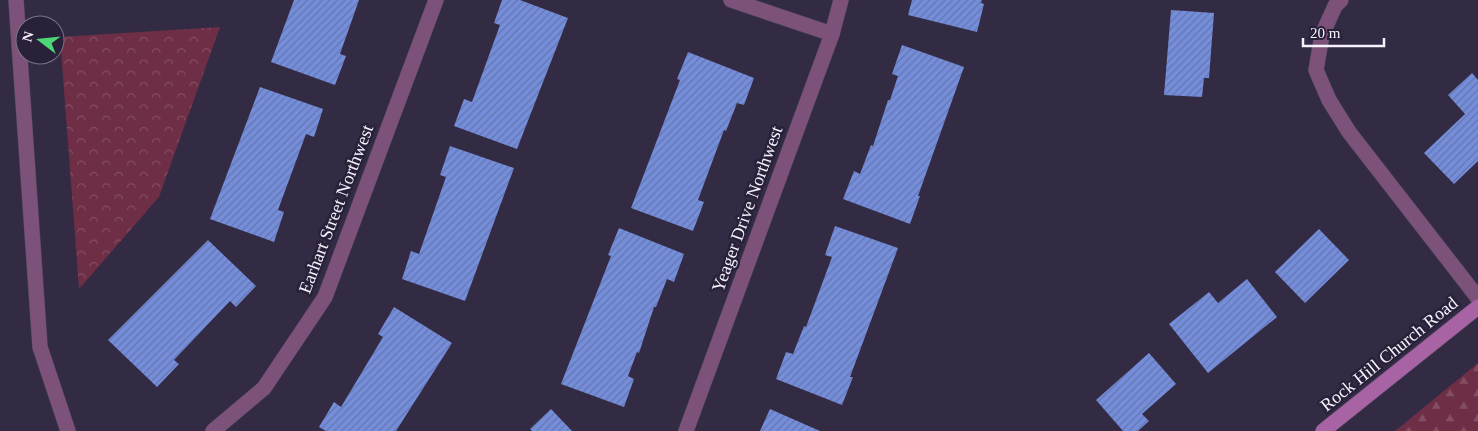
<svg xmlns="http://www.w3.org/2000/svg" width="1478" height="431" font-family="Georgia,serif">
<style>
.forest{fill:url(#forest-firs)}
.park{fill:url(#park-crowns)}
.building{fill:url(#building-hatch)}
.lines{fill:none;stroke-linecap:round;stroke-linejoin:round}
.minor-casing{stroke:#4e465e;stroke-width:16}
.secondary-casing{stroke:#4e465e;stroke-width:16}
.minor{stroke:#7c527a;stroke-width:15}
.secondary{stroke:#a763a3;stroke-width:15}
.labels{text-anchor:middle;stroke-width:5;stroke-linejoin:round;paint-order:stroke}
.street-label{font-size:18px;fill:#f6f3fd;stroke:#292039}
</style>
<defs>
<pattern id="forest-firs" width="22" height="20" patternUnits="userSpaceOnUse" patternTransform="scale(1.25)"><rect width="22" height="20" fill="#6e2e46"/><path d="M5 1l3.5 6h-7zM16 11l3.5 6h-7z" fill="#834d62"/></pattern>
<pattern id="park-crowns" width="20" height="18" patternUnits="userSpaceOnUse" patternTransform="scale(1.25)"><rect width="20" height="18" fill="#6e2e46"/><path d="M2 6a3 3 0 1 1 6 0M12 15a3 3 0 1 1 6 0" fill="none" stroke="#834d62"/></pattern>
<pattern id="building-hatch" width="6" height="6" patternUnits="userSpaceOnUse" patternTransform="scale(1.25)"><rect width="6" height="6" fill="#758edc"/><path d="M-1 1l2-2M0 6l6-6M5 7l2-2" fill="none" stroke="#6676aa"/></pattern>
</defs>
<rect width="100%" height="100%" fill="#332a44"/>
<!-- forest -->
<polygon class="forest" points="1478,363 1478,431 1395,431"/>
<!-- park -->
<polygon class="park" points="220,27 159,197 79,289 60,37"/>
<!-- building -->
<g class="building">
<polygon points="294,0 359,0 340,54 346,56 335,85 271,62"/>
<polygon points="502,0 520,0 568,18 517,149 454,126 464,99 472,102 500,25 494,23"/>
<polygon points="912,0 982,0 981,3 984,4 977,32 908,15"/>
<polygon points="1171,10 1214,13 1209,78 1204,78 1202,97 1164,95"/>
<polygon points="902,45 964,67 918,196 920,196 910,224 843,199 854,171 860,174 871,145 873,146 888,100 890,100 898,76 892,74"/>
<polygon points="688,52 754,78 744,105 737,103 726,131 724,130 698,200 704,202 693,231 631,208 680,80 677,79"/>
<polygon points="1472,73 1478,80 1478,161 1454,184 1424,153 1465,114 1448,95"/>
<polygon points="260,87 323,109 314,137 306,134 278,210 284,212 274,242 210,219"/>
<polygon points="450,146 514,168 465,301 402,279 411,251 419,254 446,177 440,175"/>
<polygon points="835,226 898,248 850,377 853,377 842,405 776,379 786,352 793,354 804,326 806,327 832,257 825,255"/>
<polygon points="619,228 684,254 674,282 667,279 656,307 654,307 639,353 637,352 628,376 634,379 624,407 561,384 611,256 608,255"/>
<polygon points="1319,229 1349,260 1305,303 1275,272"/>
<polygon points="208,240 256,286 236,307 230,301 174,360 179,364 157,387 108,340"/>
<polygon points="1247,279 1277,317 1208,373 1169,324 1209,292 1218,303"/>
<polygon points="394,307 452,343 396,431 326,431 319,427 334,402 341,407 383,337 378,334"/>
<polygon points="1149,353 1176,384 1142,414 1149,421 1138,431 1123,431 1096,400"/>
<polygon points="551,409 572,431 532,431 530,429"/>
<polygon points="770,409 820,431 760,431"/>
</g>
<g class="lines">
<!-- minor casing -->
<g class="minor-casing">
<g id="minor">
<polyline points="16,0 40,347 68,431"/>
<polyline points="731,0 832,34"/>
<polyline points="1341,0 1335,6 1322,35 1316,70 1329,100 1349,132 1478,298"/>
<polyline points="213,431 264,388 325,297 436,0"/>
<polyline points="686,431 832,34 841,0"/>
</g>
</g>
<!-- secondary casing -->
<g class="secondary-casing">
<polyline id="secondary" points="1323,431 1478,307"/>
</g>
<!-- minor -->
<use href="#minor" class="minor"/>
<!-- secondary -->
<use href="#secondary" class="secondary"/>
</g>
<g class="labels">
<!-- street labels -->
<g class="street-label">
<text transform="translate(336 209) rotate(-69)" y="6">Earhart Street Northwest</text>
<text transform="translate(747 209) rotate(-70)" y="6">Yeager Drive Northwest</text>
<text transform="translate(1389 354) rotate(-39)" y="6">Rock Hill Church Road</text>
</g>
</g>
<!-- north arrow -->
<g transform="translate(40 40) rotate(286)"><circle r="24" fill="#292039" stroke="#7b7487"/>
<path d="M0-4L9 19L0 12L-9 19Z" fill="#4dd676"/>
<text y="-8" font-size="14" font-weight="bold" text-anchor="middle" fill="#f6f3fd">N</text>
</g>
<!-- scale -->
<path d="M1303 38v8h81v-8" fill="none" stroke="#f6f3fd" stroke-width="2.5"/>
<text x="1310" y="38" font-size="15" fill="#f6f3fd" stroke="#292039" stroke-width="4" paint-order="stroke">20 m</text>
</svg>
